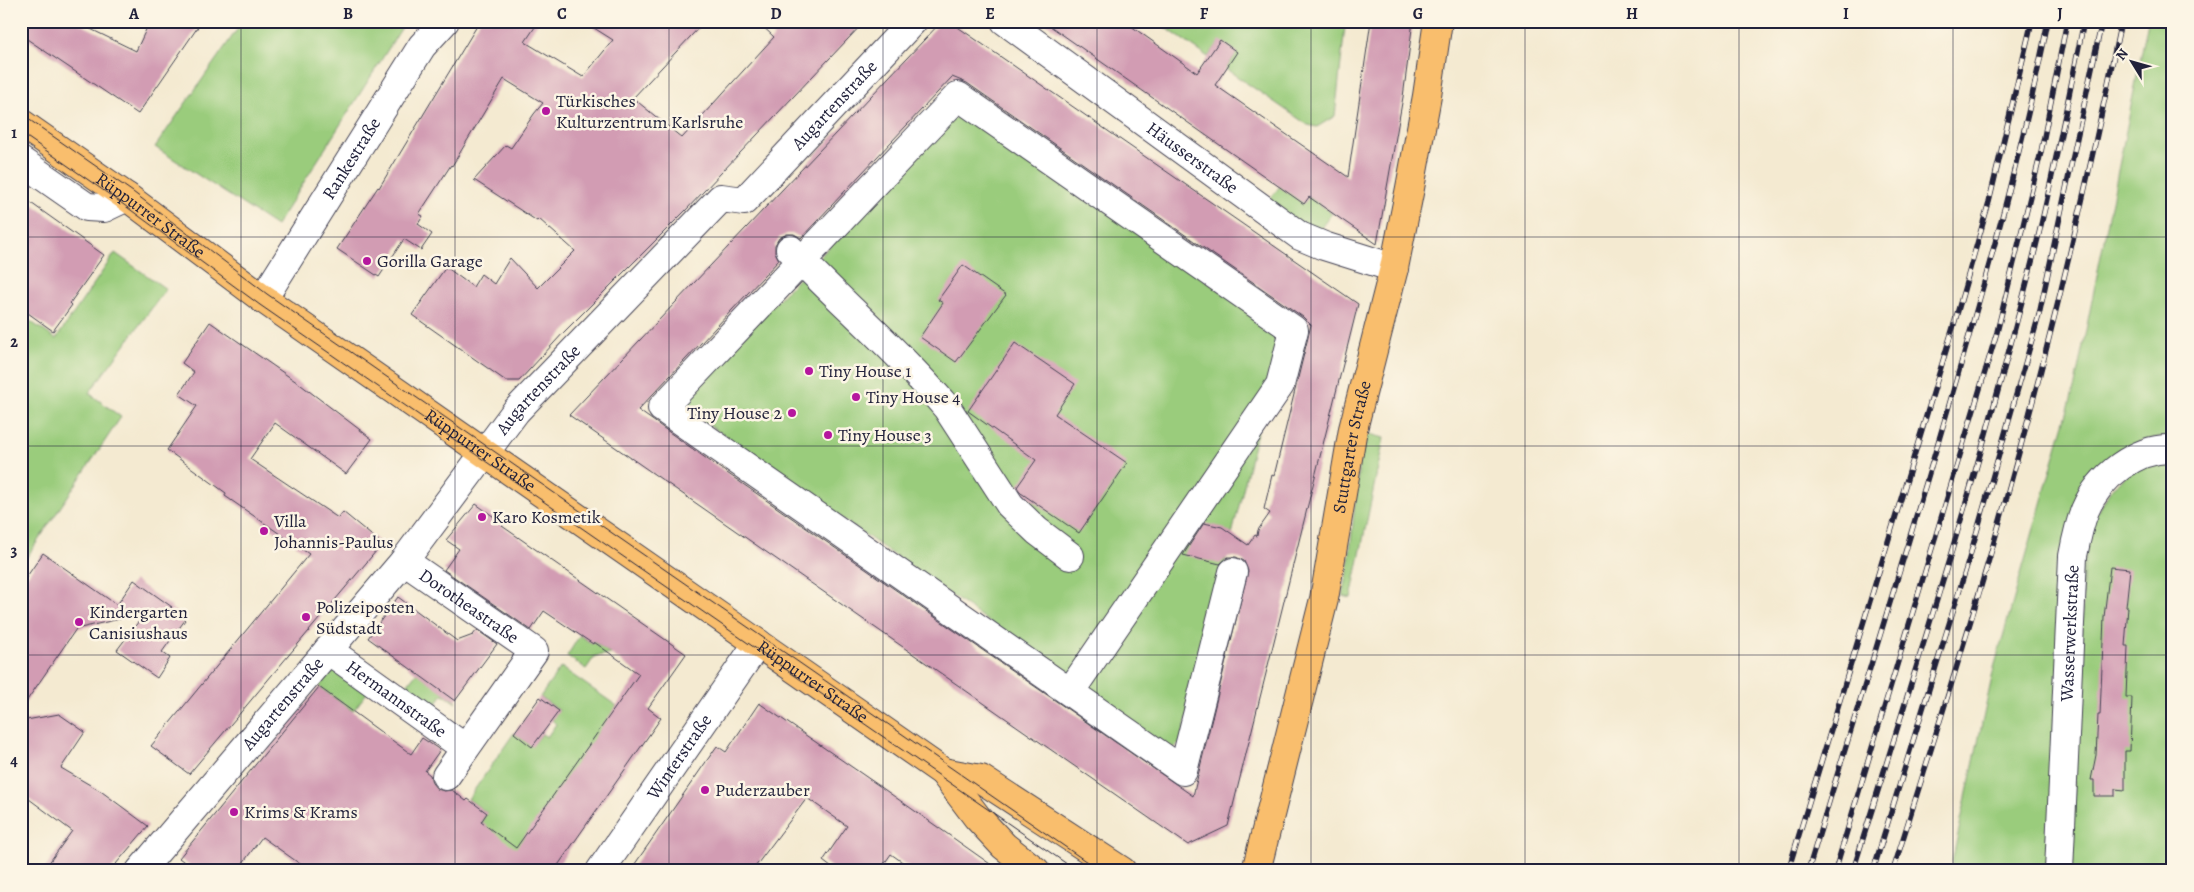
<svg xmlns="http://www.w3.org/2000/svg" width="2194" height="892" font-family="Alegreya,serif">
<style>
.green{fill:#9acc7c;stroke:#5e775c}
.building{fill:#d29cb3;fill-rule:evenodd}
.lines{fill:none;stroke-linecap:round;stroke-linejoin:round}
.minor-casing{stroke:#424052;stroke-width:30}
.major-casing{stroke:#424052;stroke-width:30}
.minor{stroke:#fff;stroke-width:28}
.major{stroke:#f9be6d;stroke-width:28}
.tram{stroke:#22223b;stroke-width:1}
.rail-casing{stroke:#22223b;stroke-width:5.5}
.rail{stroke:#fcf5e5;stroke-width:4;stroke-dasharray:11;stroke-linecap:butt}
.grid{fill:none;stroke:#22223b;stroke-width:1;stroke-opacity:0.55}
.poi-dot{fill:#b5179e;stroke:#fcf5e5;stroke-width:2}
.labels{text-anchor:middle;stroke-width:5;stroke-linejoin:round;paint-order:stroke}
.poi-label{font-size:18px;fill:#22223b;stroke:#fcf5e5;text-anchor:start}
.street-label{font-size:18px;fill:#22223b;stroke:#fcf5e5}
.neatline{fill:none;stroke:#22223b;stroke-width:2}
.grid-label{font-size:16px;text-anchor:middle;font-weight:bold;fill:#22223b}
</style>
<rect width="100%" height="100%" fill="#fcf5e5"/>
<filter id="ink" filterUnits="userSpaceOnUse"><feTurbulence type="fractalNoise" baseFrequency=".02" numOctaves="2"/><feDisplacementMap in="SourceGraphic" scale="10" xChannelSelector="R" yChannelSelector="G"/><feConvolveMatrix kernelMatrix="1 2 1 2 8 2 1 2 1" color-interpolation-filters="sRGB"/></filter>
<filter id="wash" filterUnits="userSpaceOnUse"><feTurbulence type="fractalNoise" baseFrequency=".0096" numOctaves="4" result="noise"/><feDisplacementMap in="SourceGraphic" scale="20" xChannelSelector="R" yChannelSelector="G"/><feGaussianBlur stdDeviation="1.12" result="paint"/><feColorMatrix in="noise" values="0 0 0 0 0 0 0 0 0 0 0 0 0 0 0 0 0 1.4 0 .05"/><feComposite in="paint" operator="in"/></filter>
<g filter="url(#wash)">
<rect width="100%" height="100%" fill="#f4ead1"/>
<!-- green -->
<g class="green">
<polygon points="243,21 406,21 276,226 155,147"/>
<polygon points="1156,21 1325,21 1325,25 1345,27 1335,116 1317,127 1308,125 1226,69 1237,53 1220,41 1208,57"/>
<path d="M2148 21H2173V436C2142 436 2121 450 2097 469L2046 871H1950L1994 668 2075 385Z"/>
<polygon points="968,114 1277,330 1280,339 1181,742 1174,748 1168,748 685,408 683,398 957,115"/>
<polygon points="1280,186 1304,203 1309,197 1332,213 1315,236 1267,203"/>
<polygon points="115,253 166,289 89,393 121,417 21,566 21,315 56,339"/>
<polygon points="1366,433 1384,438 1351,598 1343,596 1348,571 1359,465"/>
<polygon points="2173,460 2173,871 2070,871 2084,568 2091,523 2112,488 2136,468"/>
<polygon points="580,635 592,644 594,642 611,654 595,656 586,669 567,656"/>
<polygon points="337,665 370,689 353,711 319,687"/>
<polygon points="561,667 617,706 501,871 484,824 481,822 487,813 468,799 514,733 532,746 542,734 547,737 556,724 552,720 559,710 540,697"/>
<polygon points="417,672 457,702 456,703 443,694 429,714 401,693"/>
</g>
<g id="blocks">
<!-- building -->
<g class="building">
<polygon points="21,21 74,21 136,51 150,21 202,21 138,114 21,35"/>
<polygon points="480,21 539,21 525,42 583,77 613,40 583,21 705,21 633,98 682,138 774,37 757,21 865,21 686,210 565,331 519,381 506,381 412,315 446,267 473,287 481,274 494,284 510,258 538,288 575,251 539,219 537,221 474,180 506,145 511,148 534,114 543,103 504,79 452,166 451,165 419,214 423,216 418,224 432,234 421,250 404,239 379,277 337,249 378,187 379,188"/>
<path d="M942 21H949L1358 304 1228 826 1188 845 569 415ZM952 77 967 83 1303 317 1311 325 1274 476 1272 475 1264 509 1270 513 1258 530 1257 536 1255 535 1248 545 1222 527 1204 523 1183 555 1220 564 1228 557H1236L1244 561 1248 571 1193 796 714 464 638 410 779 260 775 252V245L779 238 787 234H794L801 238Z"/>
<polygon points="1043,21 1124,21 1197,73 1220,40 1237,52 1215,85 1348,177 1371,21 1413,21 1403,97 1377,244 1309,197 1304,204"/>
<polygon points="21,196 104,255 70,303 72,305 53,331 21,308"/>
<polygon points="963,265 1006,295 956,362 920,337 943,303 938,300"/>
<polygon points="210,322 301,385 372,439 346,474 275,423 250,459 338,518 343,512 382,544 189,774 151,746 309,554 225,496 226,493 167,450 197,406 179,394 194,372 182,363"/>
<polygon points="1015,343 1075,384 1055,414 1127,463 1079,533 1021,493 1017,487 1036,460 968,411"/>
<polygon points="476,504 504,524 502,526 686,654 648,708 661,718 554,871 310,871 262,837 237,871 196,871 179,858 319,687 411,754 422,738 440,750 425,771 430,775 432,783 437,789 444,791 452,790 466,801 468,799 487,813 481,822 516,848 639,674 594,642 593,644 544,611 531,630 444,570 459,549 446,540"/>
<polygon points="43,553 117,605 134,580 172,607 170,607 185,620 162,652 170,658 157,678 117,650 145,613 76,629 21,709 21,585"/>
<polygon points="2110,567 2130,569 2126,607 2128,607 2125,646 2128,646 2126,697 2132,697 2130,751 2125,751 2125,790 2115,789 2115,796 2094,796 2094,780 2091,780 2096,755 2098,715 2100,715 2104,617"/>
<polygon points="398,597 457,641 473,635 477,630 497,644 455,701 368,638"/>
<polygon points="540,697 559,711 532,747 514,733"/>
<polygon points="759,703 878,785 1000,871 915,871 891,854 879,871 836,871 823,861 847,826 807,798 752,871 630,871 717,746 726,752"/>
<polygon points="59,714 85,732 61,768 102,792 148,826 110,871 43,871 72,831 21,793 21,721"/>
</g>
</g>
</g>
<g filter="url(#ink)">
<use href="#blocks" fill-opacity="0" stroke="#424052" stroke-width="1"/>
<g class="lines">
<!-- minor casing -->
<g class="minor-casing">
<g id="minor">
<path id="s1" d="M1005 21 1300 236 1324 246 1394 268"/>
<polyline points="21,161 87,207 104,208 127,197"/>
<path d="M790 249C842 303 898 351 947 408L1010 505 1037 531 1070 556"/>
<path id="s2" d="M263 299 422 46 445 21"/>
<path id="s3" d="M404 561 534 651 446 776"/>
<path id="s4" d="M328 650 465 748"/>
<polyline points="1070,692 1280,385 1294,330 958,96 662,408 1183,771 1233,572"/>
<path id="s5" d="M140 871 404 561 516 411 721 198 744 201 913 21"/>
<path id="s6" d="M600 871 758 643"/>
<path id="s7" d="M2059 871 2073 556C2076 540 2079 525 2085 510 2099 477 2136 447 2173 449"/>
</g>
</g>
<!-- major casing -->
<g class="major-casing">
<g id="major">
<path id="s8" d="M21 123 127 197 263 299 943 772 977 817 1004 846 1036 871"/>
<polyline points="943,772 981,779 1122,871"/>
<path id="s9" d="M1256 871 1324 599 1353 429 1394 268 1410 188 1427 96 1438 21"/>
</g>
</g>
<!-- minor -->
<use href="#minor" class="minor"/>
<!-- major -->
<use href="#major" class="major"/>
<!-- tram -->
<g class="tram">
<polyline points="21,114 133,192 267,294 1100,871"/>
<polyline points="21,133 120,202 260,305 1077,871"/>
</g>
<!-- rail casing -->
<g class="rail-casing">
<g id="rail">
<polyline points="1788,871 1955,321 1989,202 2032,21"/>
<path d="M1808 871C1856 712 1906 554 1952 395 1988 271 2023 148 2048 21"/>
<polyline points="1835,871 1997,332 2041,152 2067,21"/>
<path d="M1853 871C1917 664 1984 457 2036 246 2054 172 2069 96 2084 21"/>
<polyline points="1873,871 1969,559 2039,315 2102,21"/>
<path d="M1893 871C1931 748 1971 626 2005 503 2050 344 2088 183 2121 21"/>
</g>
</g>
<!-- rail -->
<use href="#rail" class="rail"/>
</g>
</g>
<!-- grid -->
<path class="grid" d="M241 21V871M455 21V871M669 21V871M883 21V871M1097 21V871M1311 21V871M1525 21V871M1739 21V871M1953 21V871M21 237H2173M21 446H2173M21 655H2173"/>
<!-- markers -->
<g class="poi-dot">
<circle cx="546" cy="111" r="5"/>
<circle cx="367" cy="261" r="5"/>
<circle cx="809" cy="371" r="5"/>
<circle cx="856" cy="397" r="5"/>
<circle cx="792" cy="413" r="5"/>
<circle cx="828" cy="435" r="5"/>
<circle cx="482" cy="517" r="5"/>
<circle cx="264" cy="531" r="5"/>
<circle cx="306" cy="617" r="5"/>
<circle cx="79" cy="622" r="5"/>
<circle cx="705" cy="790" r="5"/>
<circle cx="234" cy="812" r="5"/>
</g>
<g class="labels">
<!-- poi labels -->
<g class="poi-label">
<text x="556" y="107">Türkisches<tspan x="556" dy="21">Kulturzentrum Karlsruhe</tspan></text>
<text x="377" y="267">Gorilla Garage</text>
<text x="819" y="377">Tiny House 1</text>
<text x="866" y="403">Tiny House 4</text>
<text x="782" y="419" text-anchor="end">Tiny House 2</text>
<text x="838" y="441">Tiny House 3</text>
<text x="492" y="523">Karo Kosmetik</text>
<text x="274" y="527">Villa<tspan x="274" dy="21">Johannis-Paulus</tspan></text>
<text x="316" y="613">Polizeiposten<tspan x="316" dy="21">Südstadt</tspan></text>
<text x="89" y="618">Kindergarten<tspan x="89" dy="21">Canisiushaus</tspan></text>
<text x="715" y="796">Puderzauber</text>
<text x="244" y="818">Krims &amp; Krams</text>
</g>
<!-- street labels -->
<g class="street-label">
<text dy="6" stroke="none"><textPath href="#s5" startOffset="1045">Augartenstraße</textPath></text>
<text dy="6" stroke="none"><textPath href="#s1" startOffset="232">Häusserstraße</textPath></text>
<text dy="6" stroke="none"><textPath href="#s2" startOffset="166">Rankestraße</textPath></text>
<text dy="6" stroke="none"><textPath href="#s8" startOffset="159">Rüppurrer Straße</textPath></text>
<text dy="6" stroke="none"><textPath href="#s5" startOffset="625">Augartenstraße</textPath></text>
<text dy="6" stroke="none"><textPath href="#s9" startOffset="435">Stuttgarter Straße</textPath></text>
<text dy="6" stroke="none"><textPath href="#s8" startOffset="564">Rüppurrer Straße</textPath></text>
<text dy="6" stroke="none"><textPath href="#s3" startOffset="79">Dorotheastraße</textPath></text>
<text dy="6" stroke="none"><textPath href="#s7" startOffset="238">Wasserwerkstraße</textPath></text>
<text dy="6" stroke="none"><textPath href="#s8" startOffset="969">Rüppurrer Straße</textPath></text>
<text dy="6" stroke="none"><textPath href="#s4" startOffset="84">Hermannstraße</textPath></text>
<text dy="6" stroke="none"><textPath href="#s5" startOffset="220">Augartenstraße</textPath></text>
<text dy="6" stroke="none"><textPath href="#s6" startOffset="139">Winterstraße</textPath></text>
</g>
</g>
<!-- margin -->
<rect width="2194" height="892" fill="none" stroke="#fcf5e5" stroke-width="55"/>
<!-- north arrow -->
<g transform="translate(2132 62) rotate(307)" stroke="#fcf5e5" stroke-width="4" paint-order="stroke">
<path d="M0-4L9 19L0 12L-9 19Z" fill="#22223b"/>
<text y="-8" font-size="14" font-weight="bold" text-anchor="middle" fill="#22223b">N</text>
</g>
<rect x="28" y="28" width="2138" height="836" class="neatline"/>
<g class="grid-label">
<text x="134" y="19">A</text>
<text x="348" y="19">B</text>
<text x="562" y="19">C</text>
<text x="776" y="19">D</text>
<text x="990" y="19">E</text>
<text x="1204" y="19">F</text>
<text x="1418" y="19">G</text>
<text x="1632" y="19">H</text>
<text x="1846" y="19">I</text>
<text x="2060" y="19">J</text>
<text x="14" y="138">1</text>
<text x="14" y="347">2</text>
<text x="14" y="556">3</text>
<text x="14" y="766">4</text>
</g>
</svg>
